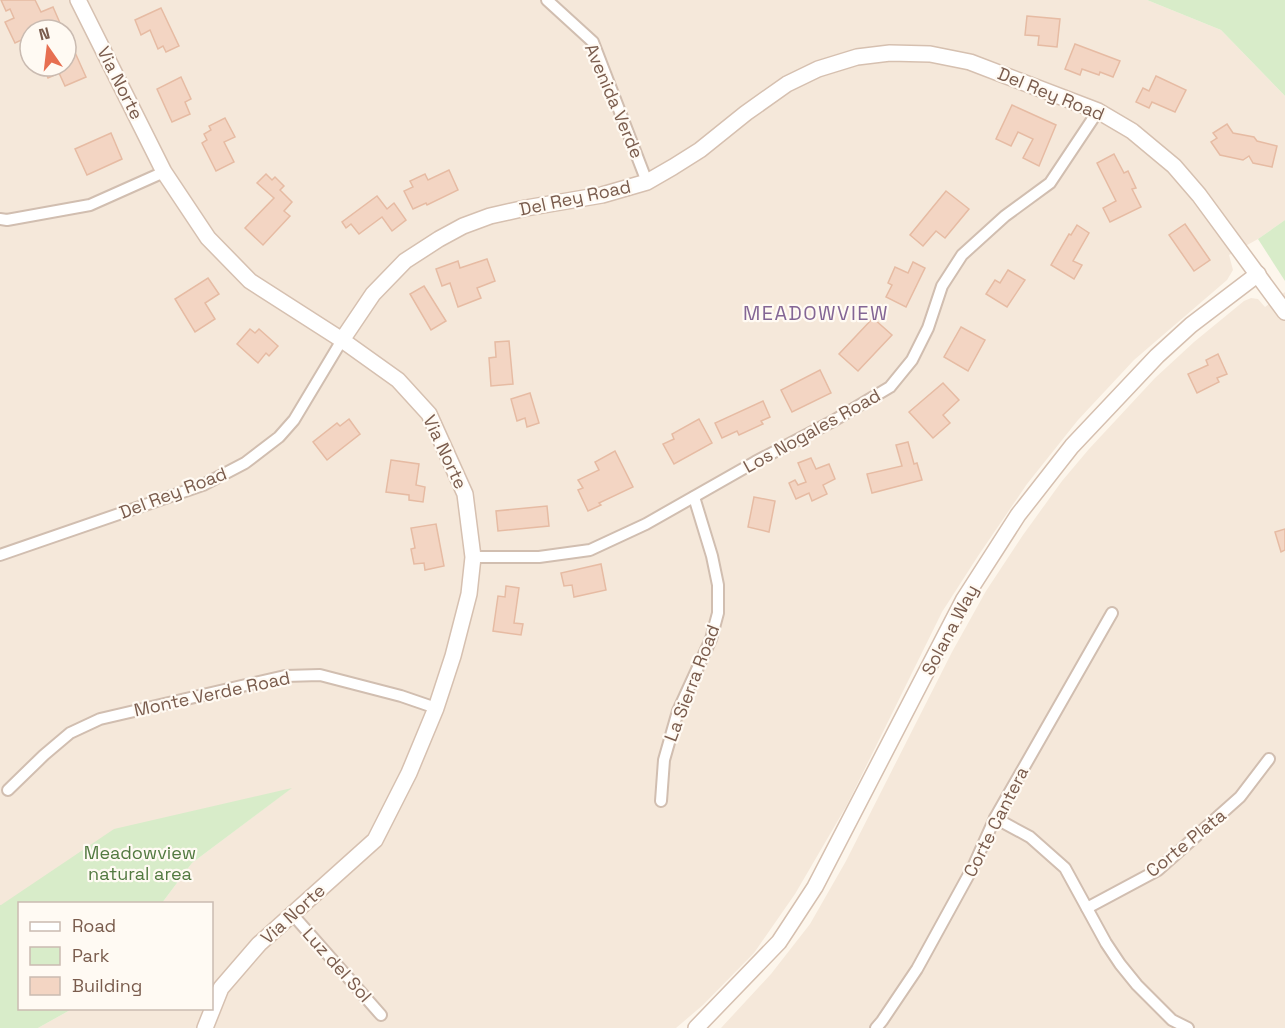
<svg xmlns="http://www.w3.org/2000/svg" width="1285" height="1028" font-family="'Space Grotesk',sans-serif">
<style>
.residential{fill:#f5e8da;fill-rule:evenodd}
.green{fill:#d8ecc9}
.building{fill:#f3d5c3;stroke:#e6bba3;stroke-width:1.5}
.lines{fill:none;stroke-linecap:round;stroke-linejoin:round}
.street-casing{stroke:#d1beb0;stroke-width:14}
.secondary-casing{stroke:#d6c0b0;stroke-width:18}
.street{stroke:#fff;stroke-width:10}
.secondary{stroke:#fff;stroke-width:15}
.labels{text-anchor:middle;stroke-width:4.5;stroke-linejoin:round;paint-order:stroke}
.street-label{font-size:18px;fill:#7a5c4d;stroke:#fffaf3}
.park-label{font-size:18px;fill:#537a41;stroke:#fffaf3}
.neighbourhood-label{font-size:20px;letter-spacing:1.5px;fill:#846695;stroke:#fffaf3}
</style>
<rect width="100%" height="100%" fill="#fdf6ec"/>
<!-- residential -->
<g class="residential">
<path d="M0 0H1147L1221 30 1285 96V220L1258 239 1229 255 1233 270 1227 280 1134 360 1078 420 1027 484 978 556 942 612 847 805 795 894 754 953 703 1005 676 1028H38L72 1009 212 1008V904L162 903 192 863 290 789 1 906 0 905ZM30 30H66V66H30Z"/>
<polygon points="1285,292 1285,1028 721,1028 771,974 810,924 846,861 952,652 986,591 1023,535 1062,481 1089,449 1155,378 1194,342 1244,301 1251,298 1258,299 1265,307"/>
</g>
<!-- green -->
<g class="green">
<polygon points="1147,0 1285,0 1285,96 1221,30"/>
<polygon points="1285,220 1285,281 1258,239"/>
<polygon points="292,788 192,863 162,903 20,904 20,1008 72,1009 38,1028 0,1028 0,905 1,905 114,829"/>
</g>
<!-- building -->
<g class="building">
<polygon points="1,0 35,0 41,12 53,7 60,23 44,30 30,30 30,36 15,43 5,22 14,18 10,9 6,11"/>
<polygon points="161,8 179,46 166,52 163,46 158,49 150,30 141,35 135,20"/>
<polygon points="1027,16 1060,19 1057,47 1038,45 1039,36 1025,35"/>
<polygon points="66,44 69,50 73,48 86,77 65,86 59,73 48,78 43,66 66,66"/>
<polygon points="1075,44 1120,61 1113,77 1100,72 1099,75 1082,69 1080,75 1065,69"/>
<polygon points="1156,76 1186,90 1175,112 1152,102 1149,108 1136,102 1143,88 1149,91"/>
<polygon points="181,77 191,99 185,102 190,114 172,122 157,89"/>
<polygon points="1012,105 1056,125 1039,166 1023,158 1033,139 1018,132 1011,146 996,139"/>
<polygon points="225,118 235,137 224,142 234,162 216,171 202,143 207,140 204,134 211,130 209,126"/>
<polygon points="1227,124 1233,133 1254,137 1257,141 1277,146 1272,167 1253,163 1249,156 1243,160 1220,155 1211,142 1217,138 1213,133"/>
<polygon points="111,133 122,159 87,175 75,149"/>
<polygon points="1114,154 1124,173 1128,171 1136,188 1132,189 1141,207 1110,222 1103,208 1116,201 1097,163"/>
<polygon points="449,170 458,190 427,205 426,203 413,209 404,191 413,187 410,181 425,174 428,180"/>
<polygon points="266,174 272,180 275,177 284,186 280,190 292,202 284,211 290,216 263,245 245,228 274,198 257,183"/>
<polygon points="946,191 969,209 945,238 936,231 923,246 910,235"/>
<polygon points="377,196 387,209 394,203 406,220 392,231 382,217 359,234 351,224 346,228 342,222"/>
<polygon points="1185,224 1210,260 1194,271 1169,235"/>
<polygon points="1077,225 1089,233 1073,261 1082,265 1074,279 1051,265 1069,234 1071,235"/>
<polygon points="487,259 495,281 477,288 481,298 458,307 450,283 442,286 436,269 458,261 460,268"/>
<polygon points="913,262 925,268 906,307 886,297 892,285 888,283 895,267 908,273"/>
<polygon points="1008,270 1025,280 1007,307 986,294 995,280 1000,283"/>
<polygon points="208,278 219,294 205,303 215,319 195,332 175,299"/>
<polygon points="424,286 446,321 431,330 410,294"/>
<polygon points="873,318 892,335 858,371 839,354"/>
<polygon points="961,327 985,340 968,371 944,357"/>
<polygon points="250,329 255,333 259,329 278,346 269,356 266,353 258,363 237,344"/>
<polygon points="509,341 513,384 491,386 489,358 496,357 495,342"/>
<polygon points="1218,354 1227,374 1217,378 1219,382 1197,393 1188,374 1208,365 1206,360"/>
<polygon points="820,370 831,393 792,412 781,390"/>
<polygon points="943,383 959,400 943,415 950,423 933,438 909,412"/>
<polygon points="530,393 539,423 527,427 525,418 517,421 511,399"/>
<polygon points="763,401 770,417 761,421 763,424 739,435 737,431 722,438 715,423"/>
<polygon points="349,419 360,434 327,460 313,442 337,423 340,426"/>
<polygon points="699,419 712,443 674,464 663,444 674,439 672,434"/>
<polygon points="908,442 914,464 917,463 922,480 872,493 867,474 902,466 896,445"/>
<polygon points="615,451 633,487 599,503 601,505 588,511 578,490 583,488 578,480 599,470 595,462"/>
<polygon points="811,458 816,469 829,464 835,479 823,485 827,494 812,501 809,493 796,499 789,483 795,480 798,485 806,482 798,463"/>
<polygon points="391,460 419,464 416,485 425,487 423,502 409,500 409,495 386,492"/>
<polygon points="754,497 775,501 769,532 748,527"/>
<polygon points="547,506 549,526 498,531 496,511"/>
<polygon points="436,524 444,566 425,570 424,563 414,564 411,549 415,548 411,528"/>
<polygon points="1285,529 1285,550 1281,552 1275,532"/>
<polygon points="601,564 606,590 574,597 572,585 564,586 561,573"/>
<polygon points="506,586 519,588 514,623 523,624 521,635 493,631 498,596 505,597"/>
</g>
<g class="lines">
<!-- street casing -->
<g class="street-casing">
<g id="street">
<polyline points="547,0 593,42 647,182"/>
<polyline points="0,219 7,220 90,205 164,172"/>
<polyline points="0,555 203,485 245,463 279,437 294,420 342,340"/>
<polyline points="473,557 539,557 590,550 646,524 755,462 833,421 890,387 912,360 928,328 942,286 962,255 1005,216 1050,183 1098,111"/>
<polyline points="8,790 44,755 70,733 100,719 285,676 320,675 401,696 436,708"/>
<polyline points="661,801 664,760 678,711 711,639 718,613 718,585 712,556 694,497"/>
<polyline points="995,818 1030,837 1065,868 1106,943 1120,964 1137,985 1172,1020 1188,1028"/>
<polyline points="1087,908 1158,870 1240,797 1269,759"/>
<polyline points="293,915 381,1015"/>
<polyline points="876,1028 882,1021 917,969 973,867 995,818 1112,613"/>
</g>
</g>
<!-- secondary casing -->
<g class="secondary-casing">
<g id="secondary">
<polyline points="78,0 164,172 208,238 250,281 342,340 398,380 429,414 465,494 473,557 469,594 453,656 436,708 409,773 375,840 259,944 221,988 205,1028"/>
<polyline points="342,340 373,294 405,261 439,239 463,226 490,216 526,208 602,195 647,182 673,167 700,150 746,113 787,84 818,69 857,57 890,53 930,54 970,62 1098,111 1132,131 1174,166 1199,195 1285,312"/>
<polyline points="696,1028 779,942 815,887 964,599 1018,515 1072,446 1157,356 1191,325 1258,274"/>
</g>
</g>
<!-- street -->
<use href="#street" class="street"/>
<!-- secondary -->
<use href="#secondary" class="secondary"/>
</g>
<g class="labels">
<!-- street labels -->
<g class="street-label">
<text transform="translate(120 83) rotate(63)" y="6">Via Norte</text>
<text transform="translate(1051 94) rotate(22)" y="6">Del Rey Road</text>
<text transform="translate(614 101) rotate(67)" y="6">Avenida Verde</text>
<text transform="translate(575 198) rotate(-12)" y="6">Del Rey Road</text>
<text transform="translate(812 431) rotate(-29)" y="6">Los Nogales Road</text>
<text transform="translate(445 452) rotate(65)" y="6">Via Norte</text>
<text transform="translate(173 493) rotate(-21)" y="6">Del Rey Road</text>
<text transform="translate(950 630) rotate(-62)" y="6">Solana Way</text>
<text transform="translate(692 683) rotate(-69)" y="6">La Sierra Road</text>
<text transform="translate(212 694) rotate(-12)" y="6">Monte Verde Road</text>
<text transform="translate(996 822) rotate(-63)" y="6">Corte Cantera</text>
<text transform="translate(1186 843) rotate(-39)" y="6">Corte Plata</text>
<text transform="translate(293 914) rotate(-42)" y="6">Via Norte</text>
<text transform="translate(337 965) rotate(48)" y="6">Luz del Sol</text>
</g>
<!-- park labels -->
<g class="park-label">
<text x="140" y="859">Meadowview<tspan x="140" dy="21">natural area</tspan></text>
</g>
<!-- neighbourhood labels -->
<g class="neighbourhood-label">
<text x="816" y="320">MEADOWVIEW</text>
</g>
</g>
<!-- legend -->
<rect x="18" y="902" width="195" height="108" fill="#fffaf3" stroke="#cabbb1" stroke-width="1.5"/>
<rect x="30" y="922" width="30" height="9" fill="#ffffff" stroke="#cabbb1" stroke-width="1.5"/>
<text x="72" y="932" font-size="18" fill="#7a5c4d">Road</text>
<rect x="30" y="947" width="30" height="18" fill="#d8ecc9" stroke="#cabbb1" stroke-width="1.5"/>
<text x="72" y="962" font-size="18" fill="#7a5c4d">Park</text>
<rect x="30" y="977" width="30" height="18" fill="#f3d5c3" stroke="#cabbb1" stroke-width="1.5"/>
<text x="72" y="992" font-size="18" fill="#7a5c4d">Building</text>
<!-- north arrow -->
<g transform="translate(48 48) rotate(346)"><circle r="28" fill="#fffaf3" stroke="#cabbb1" stroke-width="1.5"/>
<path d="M0-4.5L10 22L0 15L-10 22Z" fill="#e76f51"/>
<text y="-9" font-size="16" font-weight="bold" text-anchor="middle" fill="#7a5c4d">N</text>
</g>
</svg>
